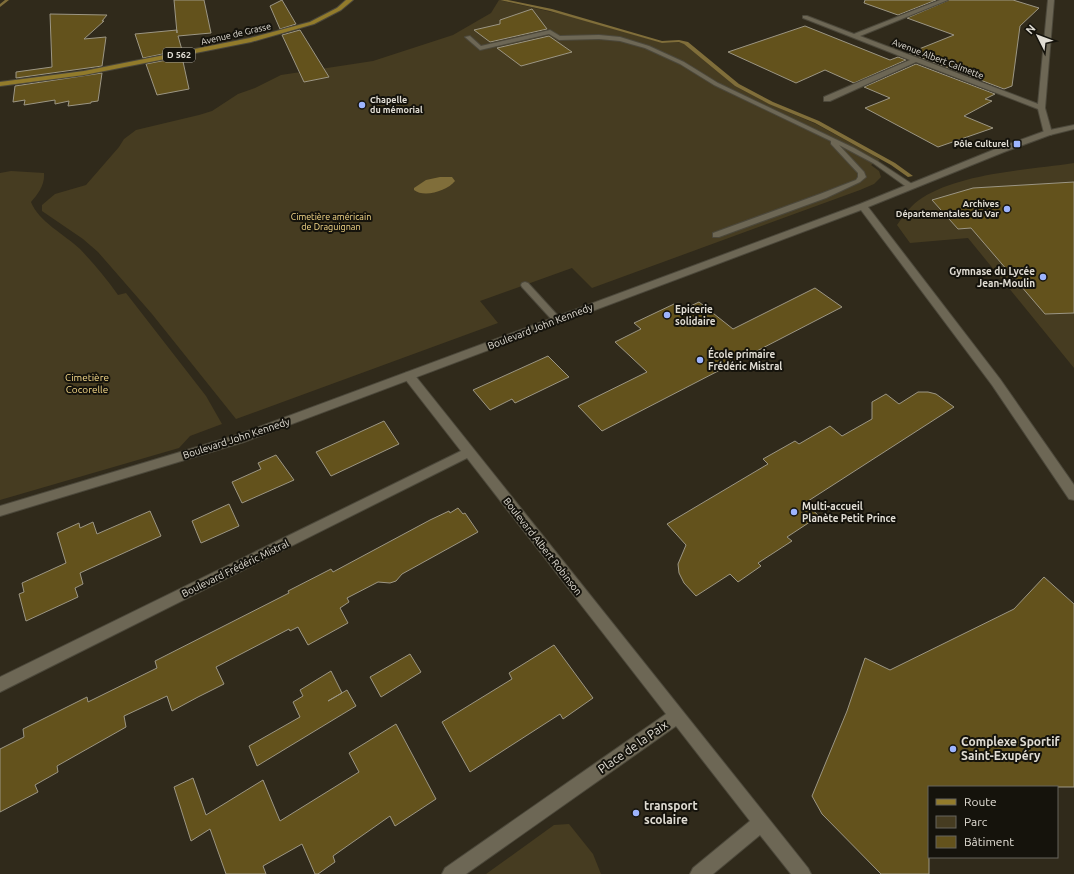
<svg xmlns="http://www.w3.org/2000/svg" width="1074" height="874" font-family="Ubuntu,sans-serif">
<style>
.green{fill:#463c21}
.water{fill:#806e3a}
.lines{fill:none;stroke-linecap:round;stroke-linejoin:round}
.stream{fill:#806e3a;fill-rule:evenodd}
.building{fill:#63521c;stroke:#9c9684}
.service-casing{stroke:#4c483b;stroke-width:2}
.minor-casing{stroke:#4c483b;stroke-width:2}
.tertiary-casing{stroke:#4c483b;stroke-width:2}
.primary-casing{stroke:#4c483b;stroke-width:2}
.service{fill:#6d6755;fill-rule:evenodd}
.minor{fill:#6d6755;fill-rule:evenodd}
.tertiary{fill:#6d6755;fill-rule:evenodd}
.primary{fill:#927b2b;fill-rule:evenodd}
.poi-dot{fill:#9db4fd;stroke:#15130c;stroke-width:1.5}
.labels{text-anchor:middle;stroke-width:4;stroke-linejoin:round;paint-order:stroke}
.far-street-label{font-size:9px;fill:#e1ddd4;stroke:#15130c}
.shield{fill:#15130c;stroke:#a4a098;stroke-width:1}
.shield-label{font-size:9px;font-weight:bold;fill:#e1ddd4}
.far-poi-label{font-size:9px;font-weight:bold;fill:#e1ddd4;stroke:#15130c;text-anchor:end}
.far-park-label{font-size:9px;fill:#f6d989;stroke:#15130c}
.poi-label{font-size:10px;font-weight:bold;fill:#e1ddd4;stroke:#15130c;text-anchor:start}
.street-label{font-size:10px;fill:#e1ddd4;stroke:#15130c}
.park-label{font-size:10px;fill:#f6d989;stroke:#15130c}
.near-poi-label{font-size:12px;font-weight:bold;fill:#e1ddd4;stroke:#15130c;text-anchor:start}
.near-street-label{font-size:12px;fill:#e1ddd4;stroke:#15130c}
</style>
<rect width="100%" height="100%" fill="#302a1b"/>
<!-- green -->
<g class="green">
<polygon points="499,0 578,18 663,43 682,42 690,46 735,86 770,104 816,124 873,155 880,160 871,165 879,171 881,177 874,184 860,190 592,288 572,268 480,301 498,323 236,419 152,314 98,252 83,239 42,211 42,205 55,194 86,185 119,147 124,139 136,130 199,115 212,111 238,94 255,88 281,75 373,61 453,35 491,13"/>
<path d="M1074 163V368L968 238 910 243 897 225C904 215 912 204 922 198 961 173 1028 170 1074 163Z"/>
<path d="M11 171 44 173C45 185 38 194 31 202 39 222 64 234 80 249 94 264 106 278 118 295L126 293 206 396 222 424 190 436 179 448 0 500V173Z"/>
<polygon points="569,824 593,854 601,874 486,874 554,825"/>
</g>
<!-- water -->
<path class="water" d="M440 177H452L455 181C447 191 424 198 414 190V188L426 180Z"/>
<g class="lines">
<!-- stream -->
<g class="stream">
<polygon points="5,0 9,0 0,7 0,4"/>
<polygon points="500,0 508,0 552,9 662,41 679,40 688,42 739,84 773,102 819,121 895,163 913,176 908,177 891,165 815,123 769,104 735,86 684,44 679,42 662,43 550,11"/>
</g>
</g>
<!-- building -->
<g class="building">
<polygon points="174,0 204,0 211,33 178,36 182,50 143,58 135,34 177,30 177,33"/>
<polygon points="282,0 296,24 280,29 270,6"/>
<polygon points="865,0 936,0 898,15 864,3"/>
<polygon points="949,0 1013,0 1039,8 1020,26 1012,86 1004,89 909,53 954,35 907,18"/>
<polygon points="532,9 547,29 490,42 474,30 500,24 500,20"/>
<polygon points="50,14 107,15 102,21 104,21 84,39 106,37 102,66 16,78 16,72 52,67"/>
<polygon points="805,26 890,60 898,57 906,60 854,83 825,70 796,83 728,52"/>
<polygon points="300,30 329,77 304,82 282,35"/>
<polygon points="549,36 572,52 521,66 497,48"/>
<polygon points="182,57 189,89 157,95 146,64"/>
<polygon points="916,64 995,94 985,99 992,101 964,116 993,128 938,147 865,108 890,98 864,87"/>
<polygon points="102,73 98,101 91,102 91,103 68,106 69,101 55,104 55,100 24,105 25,100 13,102 15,86"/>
<polygon points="1074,182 1074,313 1045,314 971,228 958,229 932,200 973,188"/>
<polygon points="815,288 842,307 602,431 578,406 647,372 615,342 641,329 634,323 674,304 682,310 699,302 733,329"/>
<polygon points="548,356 569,377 515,403 512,399 490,410 473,390"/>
<polygon points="918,392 928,392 936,394 954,407 805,503 819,516 787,537 792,541 758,563 761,566 738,582 730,574 696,596 684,583 679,573 678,564 686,545 667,524 768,464 763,459 795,441 799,444 830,426 842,436 872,419 872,402 886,394 899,404"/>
<polygon points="384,421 399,444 331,476 316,452"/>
<polygon points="276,455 294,480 242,503 232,482 261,469 258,463"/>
<polygon points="229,504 239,526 201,543 192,521"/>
<polygon points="458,508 463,514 465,513 478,532 402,574 396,581 390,583 378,582 347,598 349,602 340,608 348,623 308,645 298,627 290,631 289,629 216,667 224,684 198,697 172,711 167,696 124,716 126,727 57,766 58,772 35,785 38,792 0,812 0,749 24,737 23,729 87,697 88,702 157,668 155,661 289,593 288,591 331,569 333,572 430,520 449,511 450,513"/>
<polygon points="150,511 161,536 80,573 83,584 75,588 78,597 26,621 19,594 24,592 22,583 66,563 57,533 79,523 80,528 93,522 97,534"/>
<polygon points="1044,577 1074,604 1074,787 929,787 929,874 881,874 822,814 812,796 847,711 865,658 890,670 1014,609"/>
<polygon points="554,645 593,698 563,719 560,714 470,772 442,722 512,679 509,673"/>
<polygon points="410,654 421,672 381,697 370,677"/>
<polygon points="331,671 342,693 328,701 347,690 356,706 257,766 249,746 300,717 293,702 303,696 300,690"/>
<polygon points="396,724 436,799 395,826 390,816 333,856 335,862 318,874 315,874 302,844 263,866 266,874 226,874 210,829 191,841 174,787 193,778 206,815 263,780 280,821 359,772 349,753"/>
</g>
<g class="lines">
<!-- service casing -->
<g class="service-casing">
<g id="service">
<polygon points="550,30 560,36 599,35 620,37 649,46 684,62 718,83 854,148 877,161 915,186 911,188 908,188 873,163 839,145 864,172 866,177 860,182 826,198 719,237 713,237 713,233 820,194 856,180 858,177 858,173 831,144 831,141 714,85 680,64 645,48 620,41 599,39 559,40 549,34 480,50 465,37 470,36 481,46"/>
<polygon points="525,282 528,283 560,318 561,320 560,322 554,322 522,287 521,285 522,283"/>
</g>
</g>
<!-- minor casing -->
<g class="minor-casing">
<g id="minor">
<polygon points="940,0 948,0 860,36 1038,104 1048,0 1054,0 1045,108 1052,133 1051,135 1045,135 1044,133 1038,109 916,62 830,101 824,101 824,97 910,60 803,18 803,16 807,16 854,34"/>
<polygon points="409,372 413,373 808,868 811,874 791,874 760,835 713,874 690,874 693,868 750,821 676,726 466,874 442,874 445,868 666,714 467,458 0,692 0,677 461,451 405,379 403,376 405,373"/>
</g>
</g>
<!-- tertiary casing -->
<g class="tertiary-casing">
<polygon id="tertiary" points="1074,125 1074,129 1050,135 1004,152 868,207 1000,379 1074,485 1074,500 1069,499 992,385 861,210 244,442 0,516 0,506 237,435 860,204 998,148 1045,131"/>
</g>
<!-- primary casing -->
<g class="primary-casing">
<polygon id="primary" points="346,0 353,0 341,10 314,24 251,42 84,75 0,86 0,82 84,71 250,38 310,22 337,8"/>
</g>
<!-- service -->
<use href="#service" class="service"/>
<!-- minor -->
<use href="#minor" class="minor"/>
<!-- tertiary -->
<use href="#tertiary" class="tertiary"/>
<!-- primary -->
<use href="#primary" class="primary"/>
</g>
<!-- markers -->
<g class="poi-dot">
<circle cx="362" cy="105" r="4"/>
<rect x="1013" y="140" width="8" height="8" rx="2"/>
<circle cx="1007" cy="209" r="4"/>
<circle cx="1043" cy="277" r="4"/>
<circle cx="667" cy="315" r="4"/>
<circle cx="700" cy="360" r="4"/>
<circle cx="794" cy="512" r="4"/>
<circle cx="953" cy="749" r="4"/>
<circle cx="636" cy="813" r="4"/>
</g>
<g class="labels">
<!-- far-street labels -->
<g class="far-street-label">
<text transform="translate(236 34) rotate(-13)" y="3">Avenue de Grasse</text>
<text transform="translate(938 59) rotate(21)" y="3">Avenue Albert Calmette</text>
</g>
<!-- shield labels -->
<rect class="shield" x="163" y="48" width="32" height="14" rx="3"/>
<g class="shield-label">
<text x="179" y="58">D 562</text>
</g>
<!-- far-poi labels -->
<g class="far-poi-label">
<text x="370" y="103" text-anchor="start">Chapelle<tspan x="370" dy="10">du mémorial</tspan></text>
<text x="1009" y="147">Pôle Culturel</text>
<text x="999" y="207">Archives<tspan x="999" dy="10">Départementales du Var</tspan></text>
</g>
<!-- far-park labels -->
<g class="far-park-label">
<text x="331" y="220">Cimetière américain<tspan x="331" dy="10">de Draguignan</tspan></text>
</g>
<!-- poi labels -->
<g class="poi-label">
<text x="1035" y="275" text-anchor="end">Gymnase du Lycée<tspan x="1035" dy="12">Jean-Moulin</tspan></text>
<text x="675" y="313">Epicerie<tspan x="675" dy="12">solidaire</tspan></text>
<text x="708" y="358">École primaire<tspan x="708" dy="12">Frédéric Mistral</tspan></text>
<text x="802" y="510">Multi-accueil<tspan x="802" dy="12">Planète Petit Prince</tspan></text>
</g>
<!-- street labels -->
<g class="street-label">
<text transform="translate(540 326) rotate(-21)" y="4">Boulevard John Kennedy</text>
<text transform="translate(236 438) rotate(-18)" y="4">Boulevard John Kennedy</text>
<text transform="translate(543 546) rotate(52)" y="4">Boulevard Albert Robinson</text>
<text transform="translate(235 568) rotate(-26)" y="4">Boulevard Frédéric Mistral</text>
</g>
<!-- park labels -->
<g class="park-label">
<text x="87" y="381">Cimetière<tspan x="87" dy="12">Cocorelle</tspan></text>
</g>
<!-- near-poi labels -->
<g class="near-poi-label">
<text x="961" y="746">Complexe Sportif<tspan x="961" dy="14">Saint-Exupéry</tspan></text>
<text x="644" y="810">transport<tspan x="644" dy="14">scolaire</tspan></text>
</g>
<!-- near-street labels -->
<g class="near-street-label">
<text transform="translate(633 747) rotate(-35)" y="4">Place de la Paix</text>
</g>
</g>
<!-- legend -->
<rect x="928" y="786" width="130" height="72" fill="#15130c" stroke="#67645c"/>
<rect x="936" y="799" width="20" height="6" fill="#927b2b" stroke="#67645c"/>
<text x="964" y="806" font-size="12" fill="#e1ddd4">Route</text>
<rect x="936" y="816" width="20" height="12" fill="#463c21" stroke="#67645c"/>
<text x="964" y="826" font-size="12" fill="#e1ddd4">Parc</text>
<rect x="936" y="836" width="20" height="12" fill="#63521c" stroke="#67645c"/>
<text x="964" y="846" font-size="12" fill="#e1ddd4">Bâtiment</text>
<!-- north arrow -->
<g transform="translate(1038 36) rotate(312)" stroke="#15130c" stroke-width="3" paint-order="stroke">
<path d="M0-3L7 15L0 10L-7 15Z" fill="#e1ddd4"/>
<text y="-6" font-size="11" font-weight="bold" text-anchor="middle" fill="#e1ddd4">N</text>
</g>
</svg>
